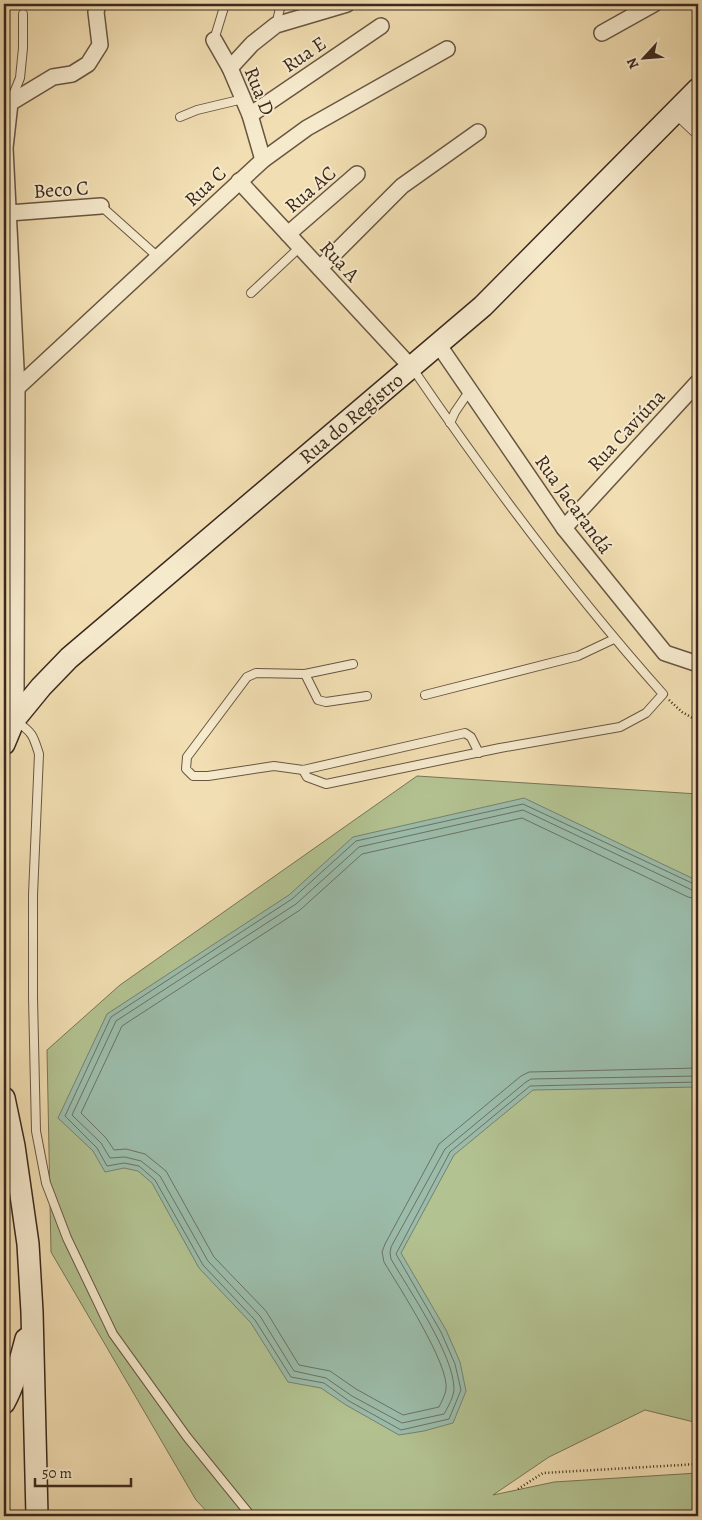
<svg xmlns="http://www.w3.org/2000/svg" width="702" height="1520" font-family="Alegreya,serif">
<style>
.green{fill:#b3c291;stroke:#777557}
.water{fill:#9bbcaa;stroke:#758172}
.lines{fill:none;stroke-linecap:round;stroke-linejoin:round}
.shore{stroke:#6b7264;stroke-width:1}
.service-casing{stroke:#685642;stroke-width:10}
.minor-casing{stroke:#685642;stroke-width:18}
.tertiary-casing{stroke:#685642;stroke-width:21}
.secondary-casing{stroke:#3b281d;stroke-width:24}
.path{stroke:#3b281d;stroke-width:2.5;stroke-dasharray:1 2.5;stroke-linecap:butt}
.service{stroke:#f6eacd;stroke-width:8}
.minor{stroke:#f6eacd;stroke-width:15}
.tertiary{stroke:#f6eacd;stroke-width:19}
.secondary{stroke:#f6eacd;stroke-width:21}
.labels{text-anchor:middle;stroke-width:4;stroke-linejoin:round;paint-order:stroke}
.street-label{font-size:20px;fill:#3b281d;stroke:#f6eacd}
</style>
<rect width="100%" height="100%" fill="#f1deb2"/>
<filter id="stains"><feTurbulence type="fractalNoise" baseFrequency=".004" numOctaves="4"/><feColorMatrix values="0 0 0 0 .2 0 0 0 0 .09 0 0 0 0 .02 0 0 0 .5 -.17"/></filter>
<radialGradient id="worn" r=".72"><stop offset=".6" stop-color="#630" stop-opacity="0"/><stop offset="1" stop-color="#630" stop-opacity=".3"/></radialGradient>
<!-- green -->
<polygon class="green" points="417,776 698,794 698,1423 645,1410 549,1457 493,1495 554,1482 698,1473 698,1515 683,1516 211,1516 196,1500 51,1252 47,1050 120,985"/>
<!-- water -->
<polygon class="water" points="524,798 698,881 698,1087 533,1090 454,1155 401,1253 446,1330 460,1362 466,1391 453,1423 424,1431 399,1435 346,1405 321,1388 288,1382 251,1323 199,1268 152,1183 138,1171 124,1168 105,1172 93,1151 58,1118 107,1014 289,895 353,837"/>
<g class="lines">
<!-- shore -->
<g class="shore">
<polyline points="698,885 694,884 523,804 356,841 292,899 111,1017 65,1116 97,1148 107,1166 124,1163 139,1166 155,1180 203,1265 255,1320 291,1377 324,1383 349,1401 401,1430 449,1419 461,1390 455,1364 441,1332 396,1254 450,1152 530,1086 698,1082"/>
<path d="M698 891 692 890 523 810 359 847 296 904 116 1021 72 1115 101 1143 110 1158 125 1157 141 1161 160 1176 208 1261 260 1316 294 1371 326 1378 352 1396 402 1423 444 1414C448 1407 454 1396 454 1389 454 1355 409 1290 391 1259L390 1253 391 1247 445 1149 526 1082 531 1079 698 1076"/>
<path d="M698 899 688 897 522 818 362 854 300 910 122 1026 81 1113 106 1138 114 1150 126 1149 145 1154 166 1171 214 1257 266 1311 299 1365 330 1371 356 1389 403 1415 439 1407C441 1403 445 1395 446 1390 450 1365 399 1287 384 1262L382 1252 385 1244 439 1144 521 1076 529 1072 698 1068"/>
</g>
<!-- service casing -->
<g class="service-casing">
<g id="service">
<polyline points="276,25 281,4"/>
<polyline points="214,40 225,4"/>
<polyline points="11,100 20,78 23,48 23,14"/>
<polyline points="180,117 197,110 243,99"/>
<polyline points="101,206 158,257"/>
<polyline points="251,293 300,247"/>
<polyline points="450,423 455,412 470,390"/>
<polyline points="353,664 305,674 256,673 247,677 187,757 186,769 193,776 208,776 274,766 303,770 465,733 471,737 479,753"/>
<polyline points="305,674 318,700 326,702 367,696"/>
<polyline points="425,695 578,656 614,639"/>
<path d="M16 721C33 733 33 735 39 754L33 895V997L36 1131 46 1183 67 1238 113 1334 187 1437 251 1516"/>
<path d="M303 770 307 777 326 784 500 748 620 727 646 713 663 694C572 592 490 482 413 369"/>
</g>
</g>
<!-- minor casing -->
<g class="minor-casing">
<g id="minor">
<polyline points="602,33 654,4"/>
<polyline points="214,40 230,68 250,115 263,160"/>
<polyline points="230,68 252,44 276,25 347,4"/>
<polyline points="250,115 381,26"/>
<polyline points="239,181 411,367"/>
<polyline points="9,213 101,206"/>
<polyline points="288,234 357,174"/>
<polyline points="320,268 402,186 478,132"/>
<polyline points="438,344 564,528 665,653 698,664"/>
<polyline points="17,388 263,160 307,128 447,49"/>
<polyline points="564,528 698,382"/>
<polyline points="5,720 16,693 17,388 5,148 10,103 53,77 72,74 88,64 100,45 96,12 98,4"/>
</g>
</g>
<!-- tertiary casing -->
<g class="tertiary-casing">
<polyline id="tertiary" points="678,109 698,128"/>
</g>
<!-- secondary casing -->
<g class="secondary-casing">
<g id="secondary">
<polyline points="4,744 14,720 41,687 69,658 483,306 698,89"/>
<polyline points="4,1098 14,1146 28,1244 32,1312 37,1516"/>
<path d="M4 1403C15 1383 20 1361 26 1339"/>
</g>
</g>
<!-- path -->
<g class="path">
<polyline points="669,700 682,712 698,721"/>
<polyline points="518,1489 543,1473 698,1464"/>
</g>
<!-- service -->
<use href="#service" class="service"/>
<!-- minor -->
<use href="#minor" class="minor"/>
<!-- tertiary -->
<use href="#tertiary" class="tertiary"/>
<!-- secondary -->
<use href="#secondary" class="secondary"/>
</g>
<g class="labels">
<!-- street labels -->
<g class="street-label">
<text transform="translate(304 54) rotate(-34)" y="7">Rua E</text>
<text transform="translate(260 91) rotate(68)" y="7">Rua D</text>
<text transform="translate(205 186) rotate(-43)" y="7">Rua C</text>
<text transform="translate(61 189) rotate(-4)" y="7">Beco C</text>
<text transform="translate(310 189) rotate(-41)" y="7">Rua AC</text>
<text transform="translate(340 261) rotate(47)" y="7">Rua A</text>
<text transform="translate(351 418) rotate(-40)" y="7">Rua do Registro</text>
<text transform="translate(626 430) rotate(-47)" y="7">Rua Caviúna</text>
<text transform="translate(574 504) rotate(54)" y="7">Rua Jacarandá</text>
</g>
</g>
<!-- margin -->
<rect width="702" height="1520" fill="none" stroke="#f1deb2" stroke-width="20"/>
<rect x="5" y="5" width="692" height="1510" fill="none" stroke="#3b281d" stroke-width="2.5"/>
<rect x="10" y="10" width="682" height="1500" fill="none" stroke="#3b281d"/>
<!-- north arrow -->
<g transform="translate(644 58) rotate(244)" stroke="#f6eacd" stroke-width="4" paint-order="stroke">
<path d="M0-4L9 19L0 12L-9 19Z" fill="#3b281d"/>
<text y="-8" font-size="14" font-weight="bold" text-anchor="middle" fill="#3b281d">N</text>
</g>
<!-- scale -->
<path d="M35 1478v8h96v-8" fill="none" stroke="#3b281d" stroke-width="2.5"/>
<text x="42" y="1478" font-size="15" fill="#3b281d" stroke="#f6eacd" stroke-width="4" paint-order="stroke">50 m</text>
<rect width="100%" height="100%" filter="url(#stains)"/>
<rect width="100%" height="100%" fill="url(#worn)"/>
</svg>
